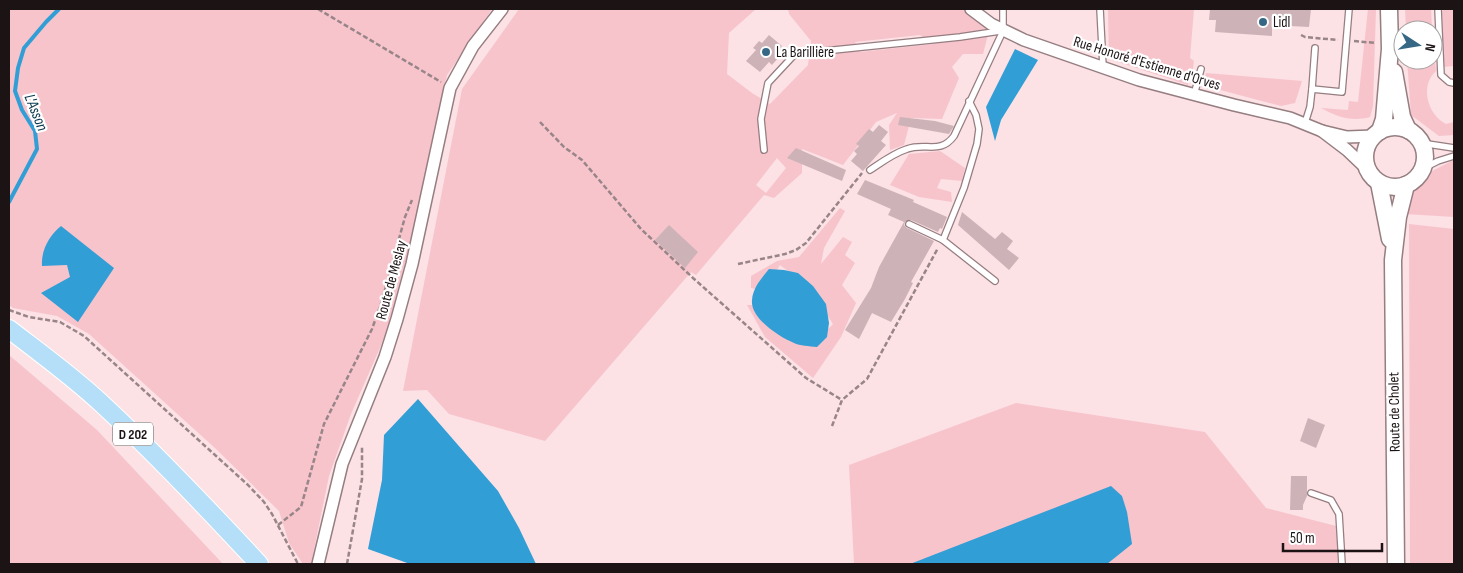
<svg xmlns="http://www.w3.org/2000/svg" width="1463" height="573" font-family="'Sofia Sans Condensed',sans-serif">
<style>
.green{fill:#f7c4cc;fill-rule:evenodd}
.water{fill:#329ed6}
.lines{fill:none;stroke-linecap:round;stroke-linejoin:round}
.stream{stroke:#329ed6;stroke-width:4}
.building{fill:#cdb3b7}
.lane-casing{stroke:#957d80;stroke-width:8}
.street-casing{stroke:#957d80;stroke-width:14}
.secondary-casing{stroke:#957d80;stroke-width:19}
.primary-casing{stroke:#fff;stroke-width:20}
.path{stroke:#988588;stroke-width:2.5;stroke-dasharray:5 2.5;stroke-linecap:butt}
.lane{stroke:#fff;stroke-width:5.5}
.street{stroke:#fff;stroke-width:11}
.secondary{stroke:#fff;stroke-width:16}
.primary{stroke:#b5def8;stroke-width:18}
.poi-dot{fill:#366885;stroke:#fff;stroke-width:2}
.labels{text-anchor:middle;stroke-width:4.5;stroke-linejoin:round;paint-order:stroke}
.shield{fill:#fff;stroke:#605a5a;stroke-width:1}
.shield-label{font-size:14px;font-weight:bold;fill:#1c1314}
.poi-label{font-size:15px;fill:#1c1314;stroke:#fff;text-anchor:start}
.street-label{font-size:15px;fill:#1c1314;stroke:#fff}
.water-label{font-size:16px;font-style:italic;fill:#0a384f;stroke:#fff}
</style>
<rect width="100%" height="100%" fill="#fce1e5"/>
<!-- green -->
<g class="green">
<polygon points="9,9 492,9 447,75 431,144 413,233 386,334 351,414 329,476 311,564 303,564 289,543 279,511 215,448 89,334 57,316 13,308 9,305"/>
<path d="M519 9H756L729 33 727 74 752 93 770 104 808 65 811 41 789 14 788 9H965L990 27 983 54H963L952 67 959 78 942 119 911 118 904 145 890 150 889 125 897 113 876 122 843 165 802 149V173L774 198 764 195 696 275 691 272 545 441 449 414 427 390 403 391 462 89ZM920 35 933 44 860 52 855 42ZM777 158 786 168 766 193 756 185Z"/>
<polygon points="1108,9 1194,9 1190,58 1194,61 1193,69 1189,74 1188,85 1109,59"/>
<path d="M1368 9H1376L1373 106 1370 117C1352 122 1337 117 1321 108L1348 110 1349 101 1358 102Z"/>
<polygon points="1405,9 1431,9 1432,30 1406,30"/>
<polygon points="1445,9 1453,9 1454,19 1454,66 1443,67 1442,11"/>
<path d="M1433 38 1436 71C1419 86 1428 115 1446 124L1454 122V135L1439 136 1411 115 1407 60H1433Z"/>
<polygon points="1206,73 1302,81 1295,103 1281,106 1209,87 1204,81"/>
<polygon points="940,151 965,168 962,181 941,179 937,188 951,192 952,202 919,197 890,185 909,154"/>
<polygon points="1454,160 1454,217 1405,214 1410,197 1426,174"/>
<polygon points="840,208 845,211 824,248 821,264 843,237 852,242 845,255 855,263 842,285 856,303 841,337 813,378 765,337 747,305 761,305 814,344 833,324 808,286 780,265 774,275 768,292 751,288 751,276 777,261 799,257"/>
<polygon points="1409,224 1454,229 1454,564 1410,564"/>
<polygon points="9,355 97,430 223,564 9,564"/>
<polygon points="1016,403 1205,432 1266,508 1340,527 1340,564 854,564 849,465"/>
</g>
<!-- water -->
<g class="water">
<polygon points="1015,49 1038,60 1001,120 995,141 986,107"/>
<path d="M61 226 114 268 78 322 41 293 70 277 67 265 42 266C41 250 49 236 61 226Z"/>
<path d="M769 269 784 270 798 273 813 286 826 304 829 323 827 337 817 347C809 346 800 346 794 343 779 337 750 318 752 300 753 287 762 278 769 269Z"/>
<polygon points="418,399 498,491 519,528 536,564 410,564 368,549 382,480 384,435"/>
<polygon points="1111,486 1122,496 1127,512 1132,544 1107,564 910,564"/>
</g>
<g class="lines">
<!-- stream -->
<polyline class="stream" points="9,202 37,149 35,131 22,110 15,91 18,68 24,48 46,22 59,9"/>
</g>
<!-- building -->
<g class="building">
<polygon points="1210,9 1311,9 1309,27 1272,25 1272,36 1215,32 1216,20 1209,20"/>
<polygon points="769,35 782,46 776,54 779,57 772,65 769,62 760,72 746,61 756,50 753,48 759,41 762,43"/>
<polygon points="900,117 935,121 954,126 949,134 898,125"/>
<polygon points="879,125 888,132 881,141 886,145 863,171 851,161 857,154 854,151 859,146 856,144 869,129 873,132"/>
<polygon points="796,148 846,170 842,181 787,158"/>
<polygon points="865,180 914,200 913,202 947,217 942,229 940,228 938,232 911,220 905,222 904,225 907,228 934,241 911,282 913,283 905,299 891,322 872,313 859,339 845,330 871,288 879,267 904,222 888,215 891,209 857,194"/>
<polygon points="962,212 995,239 1002,232 1013,241 1007,249 1019,258 1009,270 958,225"/>
<polygon points="669,225 698,252 685,268 655,240"/>
<polygon points="1308,418 1325,425 1316,448 1300,441"/>
<polygon points="1291,476 1307,476 1307,496 1303,505 1303,510 1290,510"/>
</g>
<g class="lines">
<!-- lane casing -->
<g class="lane-casing">
<g id="lane">
<polyline points="1100,9 1103,67"/>
<polyline points="1438,9 1441,75 1449,82 1454,83"/>
<polyline points="1312,89 1315,48"/>
<polyline points="1194,95 1201,69"/>
<polyline points="969,101 976,115 979,129 977,144 964,188 943,240 995,281"/>
<polyline points="1305,123 1310,107 1312,89 1342,92 1349,9"/>
<polyline points="1421,143 1454,148"/>
<polyline points="764,150 761,119 768,83 795,54 960,37 1000,31"/>
<polyline points="1422,169 1438,161 1454,156"/>
<path d="M870 170C882 162 894 153 907 149 926 142 940 155 954 136L1003 31V9"/>
<polyline points="909,224 943,240"/>
<polyline points="1311,493 1331,500 1339,514 1342,564"/>
</g>
</g>
<!-- street casing -->
<g class="street-casing">
<g id="street">
<polyline points="971,9 991,24 1024,40 1139,80 1234,105 1290,118 1322,131"/>
<polyline points="1367,169 1347,150 1322,131 1347,137 1374,136"/>
<polyline points="318,564 342,464 385,357 397,319 412,264 450,88 473,46 502,9"/>
</g>
</g>
<!-- secondary casing -->
<g class="secondary-casing">
<g id="secondary">
<polyline points="1394,72 1402,117 1408,130"/>
<circle cx="1395" cy="157" r="30"/>
<polyline points="1380,131 1384,119 1390,49 1389,9"/>
<polyline points="1379,183 1390,239"/>
<polyline points="1396,564 1393,260 1398,217 1406,185"/>
</g>
</g>
<!-- primary casing -->
<g class="primary-casing">
<path id="primary" d="M9 329C40 353 72 376 101 403 156 454 208 509 259 564"/>
</g>
<!-- path -->
<g class="path">
<polyline points="318,9 441,82"/>
<polyline points="1301,35 1305,37 1338,40"/>
<polyline points="1354,41 1376,43"/>
<polyline points="540,122 564,147 582,160 641,229 693,278 806,378 842,400"/>
<polyline points="738,264 785,254 796,250 806,243 862,173"/>
<polyline points="9,310 29,317 60,322 84,336 248,485 264,502 272,514 298,564"/>
<polyline points="832,426 842,400 867,379 938,248"/>
<polyline points="278,525 301,507 324,424 372,329 382,301 405,217 412,200"/>
<polyline points="347,564 362,479 362,447"/>
</g>
<!-- lane -->
<use href="#lane" class="lane"/>
<!-- street -->
<use href="#street" class="street"/>
<!-- secondary -->
<use href="#secondary" class="secondary"/>
<!-- primary -->
<use href="#primary" class="primary"/>
</g>
<!-- markers -->
<g class="poi-dot">
<circle cx="1263" cy="22" r="5"/>
<circle cx="766" cy="52" r="5"/>
</g>
<g class="labels">
<!-- shield labels -->
<rect class="shield" x="113" y="422.5" width="40" height="23" rx="4"/>
<g class="shield-label">
<text x="133" y="439">D 202</text>
</g>
<!-- poi labels -->
<g class="poi-label">
<text x="1273" y="27">Lidl</text>
<text x="776" y="57">La Barillière</text>
</g>
<!-- street labels -->
<g class="street-label">
<text transform="translate(1147 63) rotate(17)" y="5">Rue Honoré d'Estienne d'Orves</text>
<text transform="translate(391 280) rotate(-75)" y="5">Route de Meslay</text>
<text transform="translate(1394 412) rotate(-91)" y="5">Route de Cholet</text>
</g>
<!-- water labels -->
<g class="water-label">
<text transform="translate(37 112) rotate(68)" y="6">L'Asson</text>
</g>
</g>
<!-- border -->
<rect width="1463" height="573" fill="none" stroke="#1c1314" stroke-width="20"/>
<!-- north arrow -->
<g transform="translate(1418 45) rotate(102)"><circle r="24" fill="#ffffff" stroke="#a4a1a1"/>
<path d="M0-4L9 19L0 12L-9 19Z" fill="#366885"/>
<text y="-8" font-size="14" font-weight="bold" text-anchor="middle" fill="#1c1314">N</text>
</g>
<!-- scale -->
<path d="M1283 543v8h99v-8" fill="none" stroke="#1c1314" stroke-width="2.5"/>
<text x="1290" y="543" font-size="15" fill="#1c1314" stroke="#ffffff" stroke-width="4" paint-order="stroke">50 m</text>
</svg>
